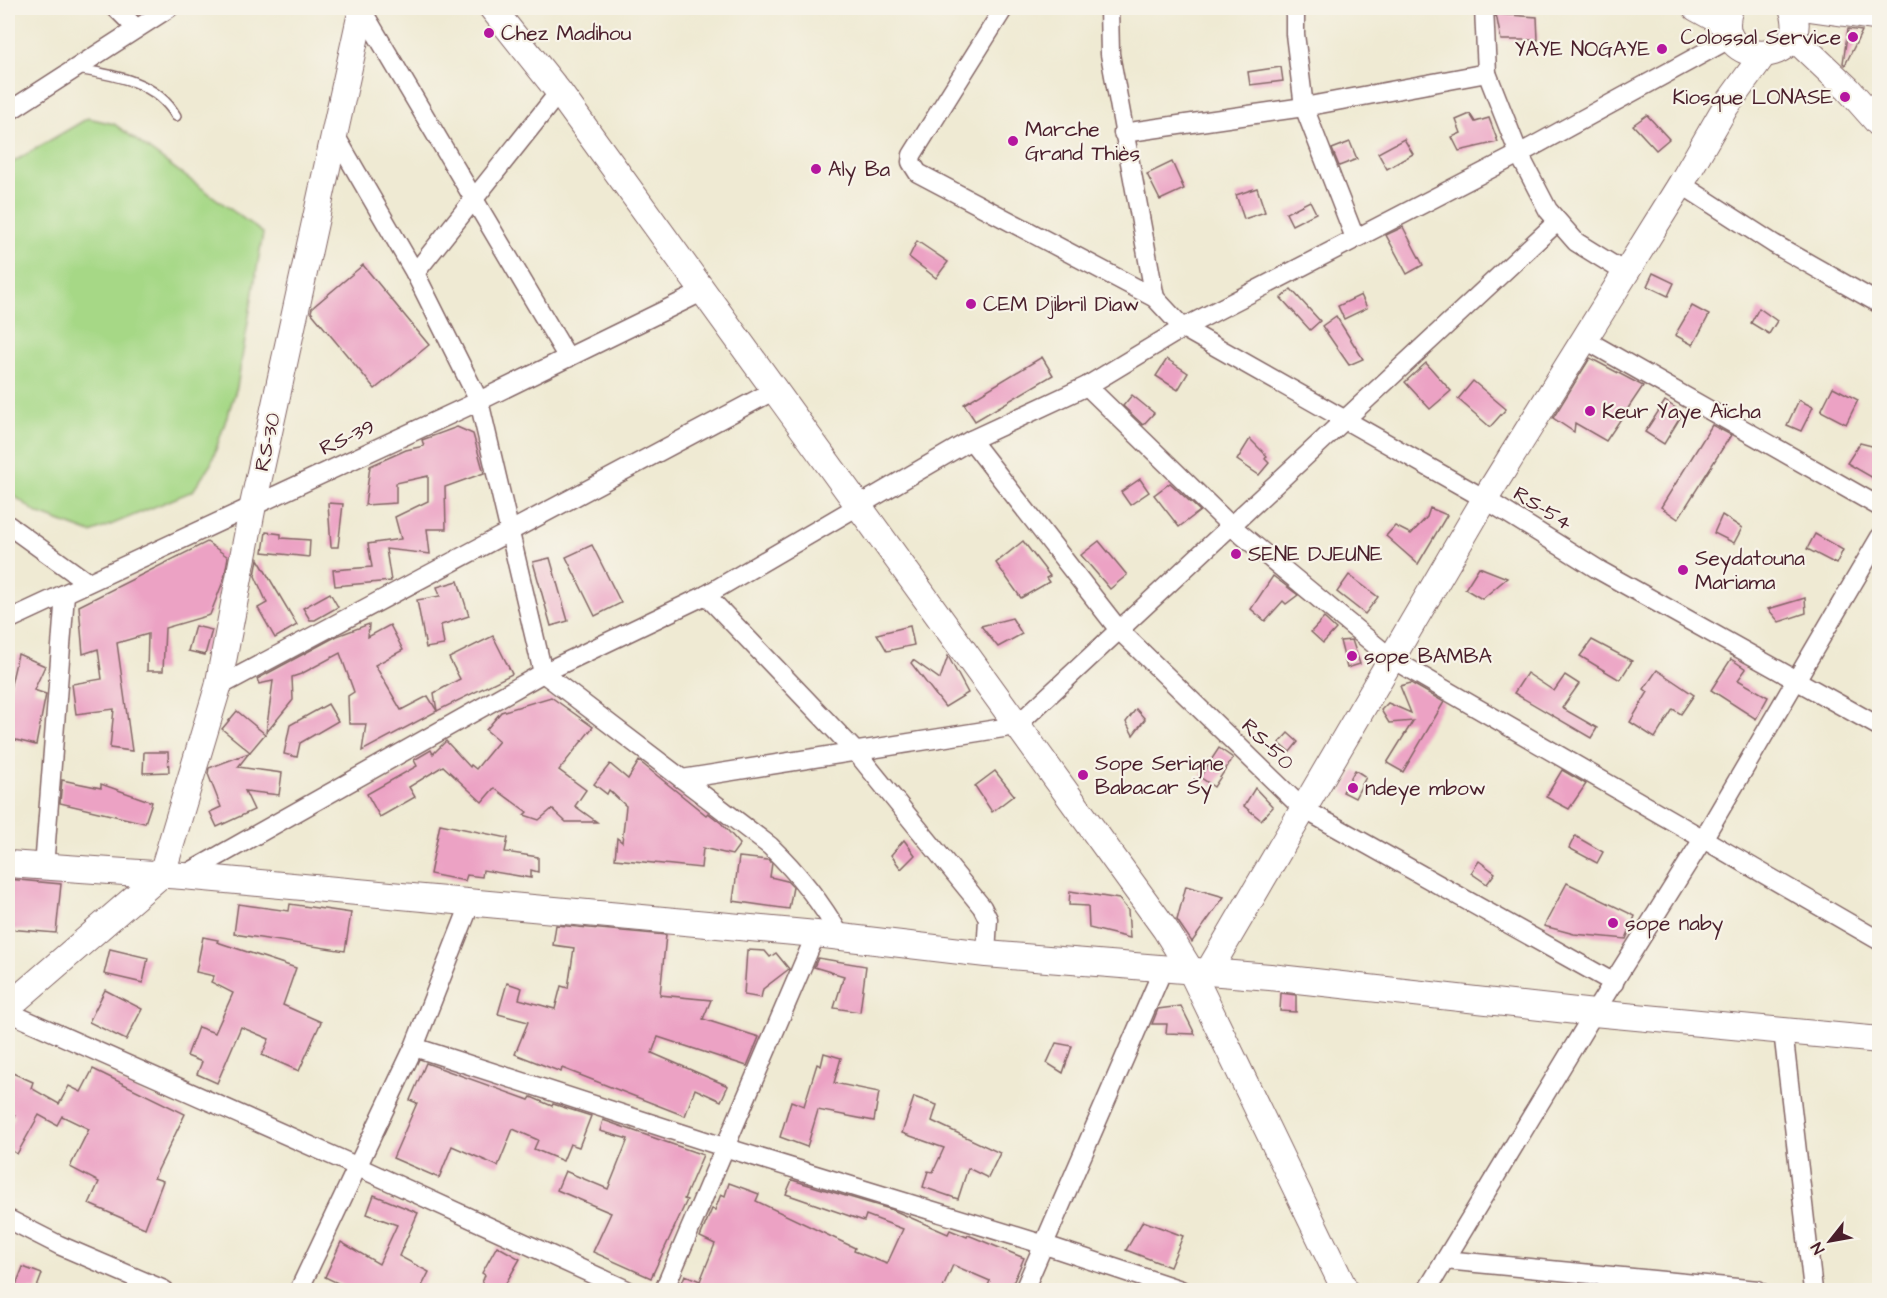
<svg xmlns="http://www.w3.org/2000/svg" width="1887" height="1298" font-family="'Architects Daughter',sans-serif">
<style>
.green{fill:#a6d886;stroke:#787c58;stroke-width:1.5}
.building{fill:#eca2c4}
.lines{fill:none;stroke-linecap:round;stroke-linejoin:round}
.lane-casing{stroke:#846666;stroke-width:12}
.street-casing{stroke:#846666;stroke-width:21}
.secondary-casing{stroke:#846666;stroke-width:28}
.lane{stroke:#fff;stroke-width:9}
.street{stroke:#fff;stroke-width:18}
.secondary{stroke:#fff;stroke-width:26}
.poi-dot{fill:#b5179e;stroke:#f7f3e8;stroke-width:2}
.labels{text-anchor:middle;stroke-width:4.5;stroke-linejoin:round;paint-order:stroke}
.poi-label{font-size:21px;fill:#4a1f2b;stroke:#f7f3e8;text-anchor:start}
.street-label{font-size:21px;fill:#4a1f2b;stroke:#f7f3e8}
</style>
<rect width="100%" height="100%" fill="#f7f3e8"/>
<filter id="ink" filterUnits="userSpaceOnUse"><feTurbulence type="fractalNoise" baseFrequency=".0167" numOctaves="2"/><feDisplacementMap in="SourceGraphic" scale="12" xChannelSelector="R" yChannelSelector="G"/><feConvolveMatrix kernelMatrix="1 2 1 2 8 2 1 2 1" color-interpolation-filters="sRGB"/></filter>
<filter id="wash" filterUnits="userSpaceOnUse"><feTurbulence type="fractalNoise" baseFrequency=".008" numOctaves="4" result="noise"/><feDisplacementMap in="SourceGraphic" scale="24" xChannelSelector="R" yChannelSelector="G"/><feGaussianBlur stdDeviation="1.35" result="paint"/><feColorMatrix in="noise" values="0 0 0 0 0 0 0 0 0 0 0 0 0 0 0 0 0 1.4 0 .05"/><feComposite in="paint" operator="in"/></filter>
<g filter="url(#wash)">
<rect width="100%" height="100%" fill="#efead3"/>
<!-- green -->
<polygon class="green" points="88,118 114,124 263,233 237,387 211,464 193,491 91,533 37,513 8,491 8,165"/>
<g id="blocks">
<!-- building -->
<g class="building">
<polygon points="1496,14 1537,17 1538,40 1501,40"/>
<polygon points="1848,29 1862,31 1845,65 1843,63"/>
<polygon points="1281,67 1283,81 1250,85 1248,72"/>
<polygon points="1470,114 1475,122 1489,118 1498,142 1459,151 1452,137 1461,133 1456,120"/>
<polygon points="1647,115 1669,139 1656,150 1633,125"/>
<polygon points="1404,139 1413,154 1387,169 1378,153"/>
<polygon points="1350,142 1357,159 1339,166 1332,149"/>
<polygon points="1172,162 1184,189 1160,200 1147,174"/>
<polygon points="1257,188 1265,212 1244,219 1236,195"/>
<polygon points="1310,201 1316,213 1292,225 1286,213"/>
<polygon points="1403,227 1423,265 1407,274 1386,235"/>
<polygon points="917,241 948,262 936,278 909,257"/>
<polygon points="363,265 429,345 375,389 311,312 312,308"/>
<polygon points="1653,273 1674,283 1668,296 1647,286"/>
<polygon points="1291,289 1320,321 1310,330 1281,298"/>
<polygon points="1361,295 1367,308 1344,319 1338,306"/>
<polygon points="1692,306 1709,315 1693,345 1675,335"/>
<polygon points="1759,308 1777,321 1769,334 1751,323"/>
<polygon points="1336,316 1363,359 1349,365 1322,326"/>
<polygon points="1042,357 1053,375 975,421 964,404"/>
<polygon points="1590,358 1643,386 1606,441 1575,423 1574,432 1553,418"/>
<polygon points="1167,359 1188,373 1178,390 1156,376"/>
<polygon points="1426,363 1451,391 1430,409 1405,382"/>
<polygon points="1473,381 1506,409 1490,427 1458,399"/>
<polygon points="1833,387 1858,400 1846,424 1821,411"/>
<polygon points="1132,395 1154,413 1143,425 1123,406"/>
<polygon points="1799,400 1813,407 1801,431 1787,425"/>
<polygon points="1665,401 1683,413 1664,444 1645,432"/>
<polygon points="1712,425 1731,435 1678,519 1661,507"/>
<polygon points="457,427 473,434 484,473 445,487 446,529 427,529 430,554 386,549 391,581 335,586 333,570 372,567 368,544 401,539 395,517 428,501 428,476 396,483 396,503 365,505 370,466 406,450 424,446 422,440"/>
<polygon points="1250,439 1267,456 1265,459 1269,463 1259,475 1237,460"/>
<polygon points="1860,443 1880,448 1880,482 1847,463"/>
<polygon points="1140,479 1149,492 1130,505 1121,492"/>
<polygon points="1170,483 1200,511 1179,527 1154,495"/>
<polygon points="328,503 343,504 338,547 331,547"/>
<polygon points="1430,508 1447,515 1418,564 1386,536 1395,526 1411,534 1427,517"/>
<polygon points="1722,515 1742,528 1734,543 1714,533"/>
<polygon points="266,532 281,534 281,538 310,540 309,557 263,552"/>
<polygon points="1815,534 1843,550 1836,564 1807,549"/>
<polygon points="1023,541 1050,576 1046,578 1049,582 1021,598 996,563"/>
<polygon points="1099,541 1127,575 1110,589 1081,555"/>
<polygon points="207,542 228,557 224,579 210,615 165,628 163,671 147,671 148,634 117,643 132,751 110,748 114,709 76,714 72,684 102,679 98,649 83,654 79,606"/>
<polygon points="592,545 621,603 595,616 566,557"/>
<polygon points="550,558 568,621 551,626 533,562"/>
<polygon points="258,559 297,625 275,638 258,608 267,603 255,576"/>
<polygon points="1479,567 1507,578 1482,599 1465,589"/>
<polygon points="1349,575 1378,597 1365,614 1337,592"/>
<polygon points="1273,576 1298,595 1286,604 1283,601 1265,621 1251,609"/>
<polygon points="458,581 469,616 441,625 444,645 426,648 417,600 440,596 437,587"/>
<polygon points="330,593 338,607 315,620 310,620 303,608"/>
<polygon points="1805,598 1806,613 1779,622 1768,609"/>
<polygon points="1012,618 1022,634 998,647 981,626"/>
<polygon points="1324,618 1336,629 1323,643 1311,632"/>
<polygon points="369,624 368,637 390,625 403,650 375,665 401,710 428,696 437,711 362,751 366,724 349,724 348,696 354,692 340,653 301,674 292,677 293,700 266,733 273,681 259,684 257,679 337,636"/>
<polygon points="195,626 212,630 205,655 188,651"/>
<polygon points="910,626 914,645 887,651 877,634"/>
<polygon points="493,636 512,674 437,711 434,693 460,679 449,658"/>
<polygon points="1352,640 1360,664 1347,668 1340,641"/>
<polygon points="1592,640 1632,661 1620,680 1580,656"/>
<polygon points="18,654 45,666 34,690 46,694 36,745 8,738 8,697"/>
<polygon points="948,656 968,693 945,707 911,663 913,660 940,679"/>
<polygon points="1731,659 1746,669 1738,680 1768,697 1756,719 1711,690"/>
<polygon points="1657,670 1694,695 1681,714 1673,709 1655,738 1630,722 1648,692 1644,689"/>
<polygon points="1527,673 1554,691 1565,675 1579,684 1562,708 1597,728 1591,738 1514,693"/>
<polygon points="1411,683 1444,702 1403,772 1387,763 1413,721 1389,723 1381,710 1388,703 1411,713 1400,686"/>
<polygon points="551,697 593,727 559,770 586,790 575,806 597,822 566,822 552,809 539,820 524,815 527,812 494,788 482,802 443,766 409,787 415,797 380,817 367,794 417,766 414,760 431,750 433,754 446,741 470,767 471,765 476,769 499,741 486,730 501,712"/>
<polygon points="328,704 338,721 300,743 297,757 284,754 290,725"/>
<polygon points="1136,709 1145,719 1133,735 1126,722"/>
<polygon points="237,711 265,734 250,752 222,729"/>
<polygon points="1288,733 1298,742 1290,752 1279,743"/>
<polygon points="1219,748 1233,758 1214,787 1200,777"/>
<polygon points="144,752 168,752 169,772 143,773"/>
<polygon points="249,753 238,767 282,773 279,795 245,791 254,810 217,827 210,812 221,807 208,774 209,768"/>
<polygon points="639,761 706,815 708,813 721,823 740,844 732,855 703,848 701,868 615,859 617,838 622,842 626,806 609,790 607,794 594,784 610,764 628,779"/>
<polygon points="1355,770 1366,777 1355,798 1343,792"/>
<polygon points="1562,770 1586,784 1569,809 1546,797"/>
<polygon points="995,771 1014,795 992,812 975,786"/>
<polygon points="62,780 101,788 101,784 152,802 145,823 60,803"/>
<polygon points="1255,788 1273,807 1261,820 1244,806"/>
<polygon points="440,824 508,838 505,852 538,857 538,872 531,870 531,878 483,870 482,877 467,875 465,881 430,874"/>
<polygon points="1575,836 1603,852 1597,863 1569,848"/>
<polygon points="904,840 915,855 901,869 891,855"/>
<polygon points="739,857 768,860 772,863 770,877 787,881 793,887 789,909 733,901"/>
<polygon points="1479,861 1495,873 1487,884 1471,873"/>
<polygon points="8,879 61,884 56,933 8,929"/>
<polygon points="1567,883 1635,916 1626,939 1574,934 1544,926"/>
<polygon points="1186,886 1224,897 1192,942 1177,920"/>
<polygon points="1070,891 1119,899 1128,910 1130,938 1089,928 1088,906 1069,905"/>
<polygon points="238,904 289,911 290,904 351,913 345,951 234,934"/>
<polygon points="556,925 666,935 660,995 711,1000 703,1019 759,1037 747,1066 658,1037 652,1053 728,1086 721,1101 695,1089 685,1116 562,1068 561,1072 515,1054 528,1022 498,1014 507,983 522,988 519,999 555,1009 561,986 568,988 574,948 553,945"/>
<polygon points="203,937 218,940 217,942 296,968 283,1005 321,1022 299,1071 262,1055 269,1039 241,1027 217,1083 197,1074 202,1062 187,1056 198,1027 215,1033 233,993 211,982 214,976 196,972"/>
<polygon points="110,949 148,958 143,983 104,974"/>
<polygon points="747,950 765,951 770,957 776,953 789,969 763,989 761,998 744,995"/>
<polygon points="818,958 866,966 860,1012 834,1008 844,976 814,967"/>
<polygon points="105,990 142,1009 126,1040 89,1022"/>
<polygon points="1281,993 1296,995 1296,1012 1280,1011"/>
<polygon points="1181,1006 1195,1034 1166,1033 1167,1024 1152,1024 1158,1009"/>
<polygon points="1056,1043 1072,1046 1063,1073 1047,1063"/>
<polygon points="824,1053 841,1058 834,1083 879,1092 874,1121 818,1110 807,1147 780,1137 791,1101 804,1106 817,1064 821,1066"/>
<polygon points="426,1063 529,1100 531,1097 552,1106 553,1104 591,1116 579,1147 570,1144 563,1161 534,1149 538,1140 513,1129 498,1166 452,1146 439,1178 393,1158 417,1103 410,1100"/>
<polygon points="93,1069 185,1114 154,1178 163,1181 145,1228 89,1204 99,1182 70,1167 89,1129 62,1116 57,1125 39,1115 17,1154 8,1148 8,1130 15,1116 8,1112 8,1071 33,1082 31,1088 59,1104 69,1086 81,1092"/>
<polygon points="914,1097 937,1105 932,1121 1000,1153 988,1178 968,1168 958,1199 923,1187 928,1171 933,1172 944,1148 902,1133"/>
<polygon points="603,1120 703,1155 684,1199 687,1200 651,1278 593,1252 611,1213 557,1190 565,1171 608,1189 628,1139 600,1131"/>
<polygon points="792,1180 893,1210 948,1234 950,1230 967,1237 968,1235 1024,1258 1010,1290 986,1290 990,1281 953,1265 942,1290 679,1290 685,1275 700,1281 715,1244 700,1237 712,1209 715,1210 721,1194 725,1196 729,1183 759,1194 756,1201 855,1248 854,1251 887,1264 903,1229 866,1215 864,1221 786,1194"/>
<polygon points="374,1195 418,1213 399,1256 429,1272 420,1290 352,1290 325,1277 341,1242 379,1264 397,1225 367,1214"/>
<polygon points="1143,1221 1183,1236 1170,1267 1126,1250"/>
<polygon points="497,1246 520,1259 502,1290 479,1290 485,1275 482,1273"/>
<polygon points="23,1267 42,1274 36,1290 14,1290"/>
</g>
</g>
</g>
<g filter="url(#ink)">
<use href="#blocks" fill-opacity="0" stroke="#846666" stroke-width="1.5"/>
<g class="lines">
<!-- lane casing -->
<g class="lane-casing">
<path id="lane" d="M77 69C114 75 156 81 176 116"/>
</g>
<!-- street casing -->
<g class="street-casing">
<g id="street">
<polyline points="116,8 135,27"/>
<polyline points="1004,8 912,155 911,162 918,173 1155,298 1183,328 1485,499 1599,570 1880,727"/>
<polyline points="1109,8 1110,54 1155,298"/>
<polyline points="1295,8 1295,34 1304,107 1355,238"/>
<polyline points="1484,8 1487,73 1519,154 1548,210 1576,242 1626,273"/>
<polyline points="362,10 568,358"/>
<polyline points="8,112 169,8"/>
<polyline points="1123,133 1304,107 1487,73"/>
<path d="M335 135 415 273 479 401 543 673 770 846C799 874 821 902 841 937"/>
<polyline points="1681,184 1774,244 1880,304"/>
<polyline points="415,273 559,92"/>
<polyline points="1584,339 1880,507"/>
<polyline points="1087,386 1230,525 1392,659 1880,941"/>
<polyline points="971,440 1119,630 1302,808 1614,983"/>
<polyline points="8,525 87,582"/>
<polyline points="706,595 856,752 982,907 988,919 986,954"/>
<polyline points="8,620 479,401 704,291"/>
<polyline points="218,687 773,391"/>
<polyline points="682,779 1016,726 1557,222"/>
<polyline points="44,868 65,594"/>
<polyline points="183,876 543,673 706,595 971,440 1087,386 1183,328 1519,154 1731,38"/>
<polyline points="8,1012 356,1166 627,1290"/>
<polyline points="1783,1031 1813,1290"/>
<polyline points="414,1047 727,1148 1045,1245 1181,1290"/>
<polyline points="8,1219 59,1245 164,1290"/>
<polyline points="1445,1260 1758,1290"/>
<polyline points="299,1290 414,1047 471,902"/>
<polyline points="664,1290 816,934"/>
<polyline points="1024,1290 1164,967"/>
<polyline points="1427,1290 1594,1013 1703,839 1880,537"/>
</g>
</g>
<!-- secondary casing -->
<g class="secondary-casing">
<g id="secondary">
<polyline points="492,8 559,92 1165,929 1191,971 1345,1290"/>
<polyline points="1696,8 1727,25"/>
<path d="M1730 8C1708 70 1816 68 1792 8"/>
<polyline points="1809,8 1880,18"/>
<polyline points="1792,36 1848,89 1880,125"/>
<polyline points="8,864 183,876 816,934 986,954 1270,977 1594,1013 1880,1040"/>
<polyline points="1208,972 1485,499 1681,184 1726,106 1763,55"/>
<polyline points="8,1007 162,874 218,687 253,505 362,8"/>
</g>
</g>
<!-- lane -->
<use href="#lane" class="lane"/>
<!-- street -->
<use href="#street" class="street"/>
<!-- secondary -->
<use href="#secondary" class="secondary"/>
</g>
</g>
<!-- markers -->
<g class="poi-dot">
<circle cx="489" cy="33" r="6"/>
<circle cx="1853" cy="37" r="6"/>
<circle cx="1662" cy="49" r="6"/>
<circle cx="1845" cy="97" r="6"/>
<circle cx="1013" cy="141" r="6"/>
<circle cx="816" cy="169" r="6"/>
<circle cx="971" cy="304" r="6"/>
<circle cx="1590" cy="411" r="6"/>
<circle cx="1236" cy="554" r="6"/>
<circle cx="1683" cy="570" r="6"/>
<circle cx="1352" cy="656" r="6"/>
<circle cx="1083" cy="775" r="6"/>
<circle cx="1353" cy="788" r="6"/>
<circle cx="1613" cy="923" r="6"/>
</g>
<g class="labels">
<!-- poi labels -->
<g class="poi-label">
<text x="501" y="40">Chez Madihou</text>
<text x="1841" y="44" text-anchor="end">Colossal Service</text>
<text x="1650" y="56" text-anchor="end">YAYE NOGAYE</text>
<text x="1833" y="104" text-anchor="end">Kiosque LONASE</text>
<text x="1025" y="136">Marche<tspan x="1025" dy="24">Grand Thiès</tspan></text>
<text x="828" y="176">Aly Ba</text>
<text x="983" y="311">CEM Djibril Diaw</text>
<text x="1602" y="418">Keur Yaye Aïcha</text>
<text x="1248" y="561">SENE DJEUNE</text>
<text x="1695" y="565">Seydatouna<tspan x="1695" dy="24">Mariama</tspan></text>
<text x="1364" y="663">sope BAMBA</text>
<text x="1095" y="770">Sope Serigne<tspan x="1095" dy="24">Babacar Sy</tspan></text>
<text x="1365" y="795">ndeye mbow</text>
<text x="1625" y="930">sope naby</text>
</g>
<!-- street labels -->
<g class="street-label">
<text transform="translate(347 437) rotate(-25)" y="7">RS-39</text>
<text transform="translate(267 442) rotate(-78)" y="7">RS-30</text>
<text transform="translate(1543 508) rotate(32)" y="7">RS-54</text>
<text transform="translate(1268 744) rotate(44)" y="7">RS-50</text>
</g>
</g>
<!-- margin -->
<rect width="1887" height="1298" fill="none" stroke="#f7f3e8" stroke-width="30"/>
<!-- north arrow -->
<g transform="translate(1830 1241) rotate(239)" stroke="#f7f3e8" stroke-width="4.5" paint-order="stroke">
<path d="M0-4.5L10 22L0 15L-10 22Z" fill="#4a1f2b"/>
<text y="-9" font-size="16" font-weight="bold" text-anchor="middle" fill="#4a1f2b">N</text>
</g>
</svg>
